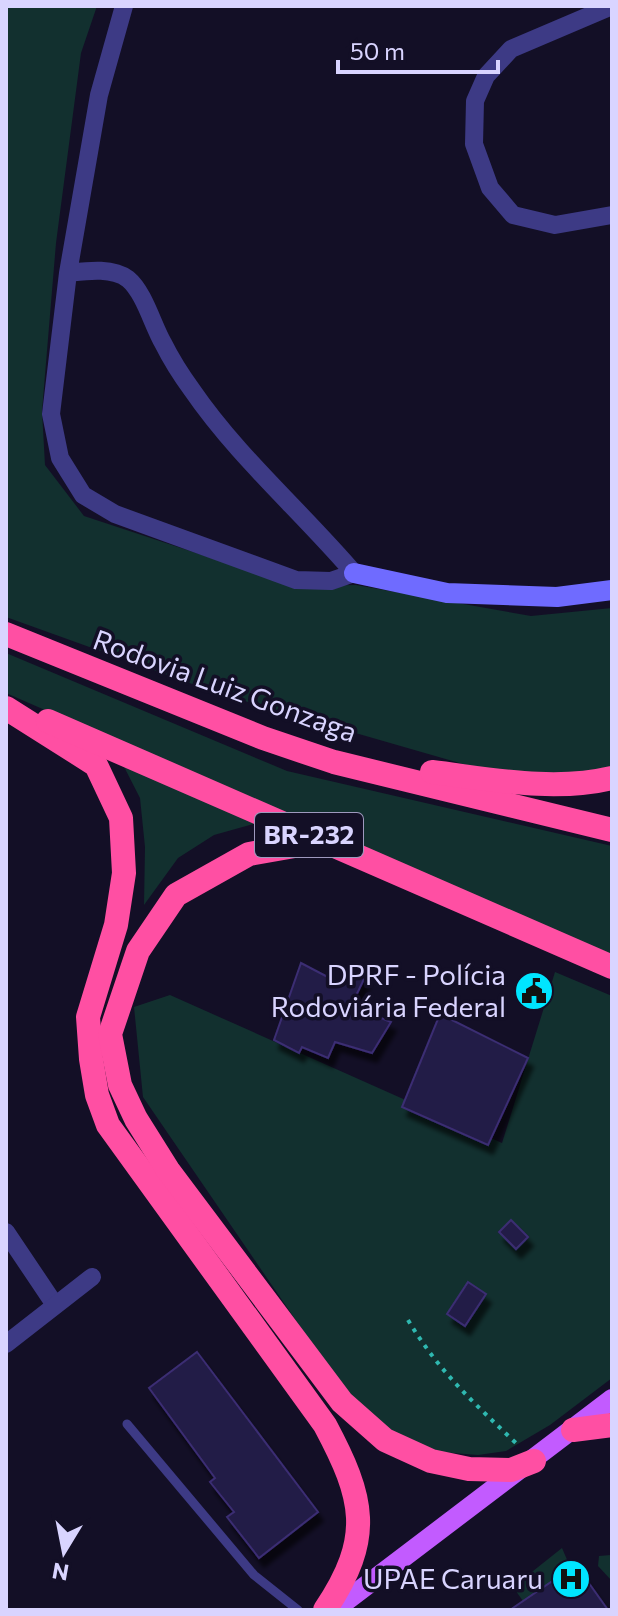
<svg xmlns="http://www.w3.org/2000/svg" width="618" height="1616" font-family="Commissioner,sans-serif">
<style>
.green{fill:#12302f}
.building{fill:#241b47;stroke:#3b2d73;stroke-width:2;filter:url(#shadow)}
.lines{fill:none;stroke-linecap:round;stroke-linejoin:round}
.path{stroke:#2fb8b0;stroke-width:4;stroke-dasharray:4 6;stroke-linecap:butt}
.lane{stroke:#3d3a85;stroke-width:9}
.street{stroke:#3d3a85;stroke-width:18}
.secondary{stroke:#6f6bff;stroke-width:20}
.primary{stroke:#c25bff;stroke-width:20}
.highway{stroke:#ff4fa3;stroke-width:24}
.labels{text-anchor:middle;stroke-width:7;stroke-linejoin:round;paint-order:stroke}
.shield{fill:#130f26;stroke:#9e99be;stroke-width:2}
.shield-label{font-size:26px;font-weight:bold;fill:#d9d4ff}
.street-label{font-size:28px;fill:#d9d4ff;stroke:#130f26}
.poi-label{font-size:28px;fill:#d9d4ff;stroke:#130f26;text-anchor:end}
</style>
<defs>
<filter id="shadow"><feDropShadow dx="5" dy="9" stdDeviation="2" flood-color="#0009"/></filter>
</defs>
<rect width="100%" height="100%" fill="#130f26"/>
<!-- green -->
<g class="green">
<polygon points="6,6 97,6 81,53 56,243 42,411 45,465 84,516 296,586 356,585 531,616 612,608 612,767 546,777 470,766 220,694 6,617"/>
<polygon points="6,653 287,771 612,846 612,958 6,693"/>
<polygon points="118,755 260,822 214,835 178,858 144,905 145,847 140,798"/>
<polygon points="555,972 612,996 612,1378 550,1425 506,1451 478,1455 428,1451 382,1430 345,1392 143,1097 134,1007 170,995 502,1143"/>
<polygon points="562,1548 571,1569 523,1601 513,1587"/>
<polygon points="611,1555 612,1557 612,1581 598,1566 599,1556"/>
</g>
<!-- building -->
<g class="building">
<polygon points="301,963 341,984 347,970 365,977 351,1006 391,1022 372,1053 335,1042 328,1058 302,1047 299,1053 274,1040"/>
<polygon points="440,1014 528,1058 488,1145 402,1107"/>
<polygon points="511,1220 528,1237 516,1249 499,1232"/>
<polygon points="468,1282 486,1294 465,1326 447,1314"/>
<polygon points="197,1352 318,1512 259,1558 227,1517 234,1512 210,1482 215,1478 149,1388"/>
<polygon points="576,1565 608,1610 510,1610"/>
</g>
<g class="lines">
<!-- path -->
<path class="path" d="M408 1320C439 1372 475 1404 518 1445"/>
<!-- lane -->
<polyline class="lane" points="127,1424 254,1575 298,1610"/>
<!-- street -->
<g class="street">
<polyline points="612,6 511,49 486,76 475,101 474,144 490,188 513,215 555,225 612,215"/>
<path d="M68 273C86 271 112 267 128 279 144 292 153 326 163 343 171 359 181 375 192 390 238 457 301 511 354 573L331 581 296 580 115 514 83 495 60 458 51 414 68 273 99 95 124 6"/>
<polyline points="6,1232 55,1305"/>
<polyline points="6,1344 92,1277"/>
</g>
<!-- secondary -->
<polyline class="secondary" points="354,573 447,593 557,597 612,590"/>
<!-- primary -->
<polyline class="primary" points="334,1610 612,1399"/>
<!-- highway -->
<g class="highway">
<polyline points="6,634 263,738 334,762 612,830"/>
<path d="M6 708 96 765 121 818 124 873 116 925 88 1017 91 1059 97 1095 108 1125 325 1425C364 1498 374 1537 325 1610"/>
<polyline points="48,721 612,967"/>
<path d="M432 772C491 779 553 792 612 778"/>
<polyline points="323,841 249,854 176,895 138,951 110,1034 120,1085 136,1119 168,1170 342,1402 385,1440 431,1461 469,1469 511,1470 534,1461"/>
<polyline points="573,1430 612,1425"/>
</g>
</g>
<!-- icons -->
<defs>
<g id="civic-disc" transform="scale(2)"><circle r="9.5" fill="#00e5ff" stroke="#130f26"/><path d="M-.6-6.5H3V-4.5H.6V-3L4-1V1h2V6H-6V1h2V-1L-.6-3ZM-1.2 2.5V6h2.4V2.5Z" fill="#111"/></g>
<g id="hospital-disc" transform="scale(2)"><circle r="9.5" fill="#00e5ff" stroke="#130f26"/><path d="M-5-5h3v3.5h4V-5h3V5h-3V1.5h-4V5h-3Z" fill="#111"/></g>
</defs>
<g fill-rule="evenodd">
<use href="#civic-disc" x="534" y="991"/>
<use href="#hospital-disc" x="571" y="1579"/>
</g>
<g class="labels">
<!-- shield labels -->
<rect class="shield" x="255" y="813" width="108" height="44" rx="6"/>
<g class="shield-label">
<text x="309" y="844">BR-232</text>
</g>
<!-- street labels -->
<g class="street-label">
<text transform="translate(225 686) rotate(20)" y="10">Rodovia Luiz Gonzaga</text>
</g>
<!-- poi labels -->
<g class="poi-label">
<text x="506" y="985">DPRF - Polícia<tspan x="506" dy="32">Rodoviária Federal</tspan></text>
<text x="543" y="1589">UPAE Caruaru</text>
</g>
</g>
<!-- border -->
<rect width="618" height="1616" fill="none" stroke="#d9d4ff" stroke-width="16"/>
<!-- north arrow -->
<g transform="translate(64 1552) rotate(190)" stroke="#130f26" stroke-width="6" paint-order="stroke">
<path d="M0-6L14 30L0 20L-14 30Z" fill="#d9d4ff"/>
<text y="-12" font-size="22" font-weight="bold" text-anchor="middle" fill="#d9d4ff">N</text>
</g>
<!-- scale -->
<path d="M338 60v12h160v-12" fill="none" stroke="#d9d4ff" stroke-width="4"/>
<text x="350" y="60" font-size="24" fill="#d9d4ff" stroke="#130f26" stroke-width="6" paint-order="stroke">50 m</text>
</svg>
